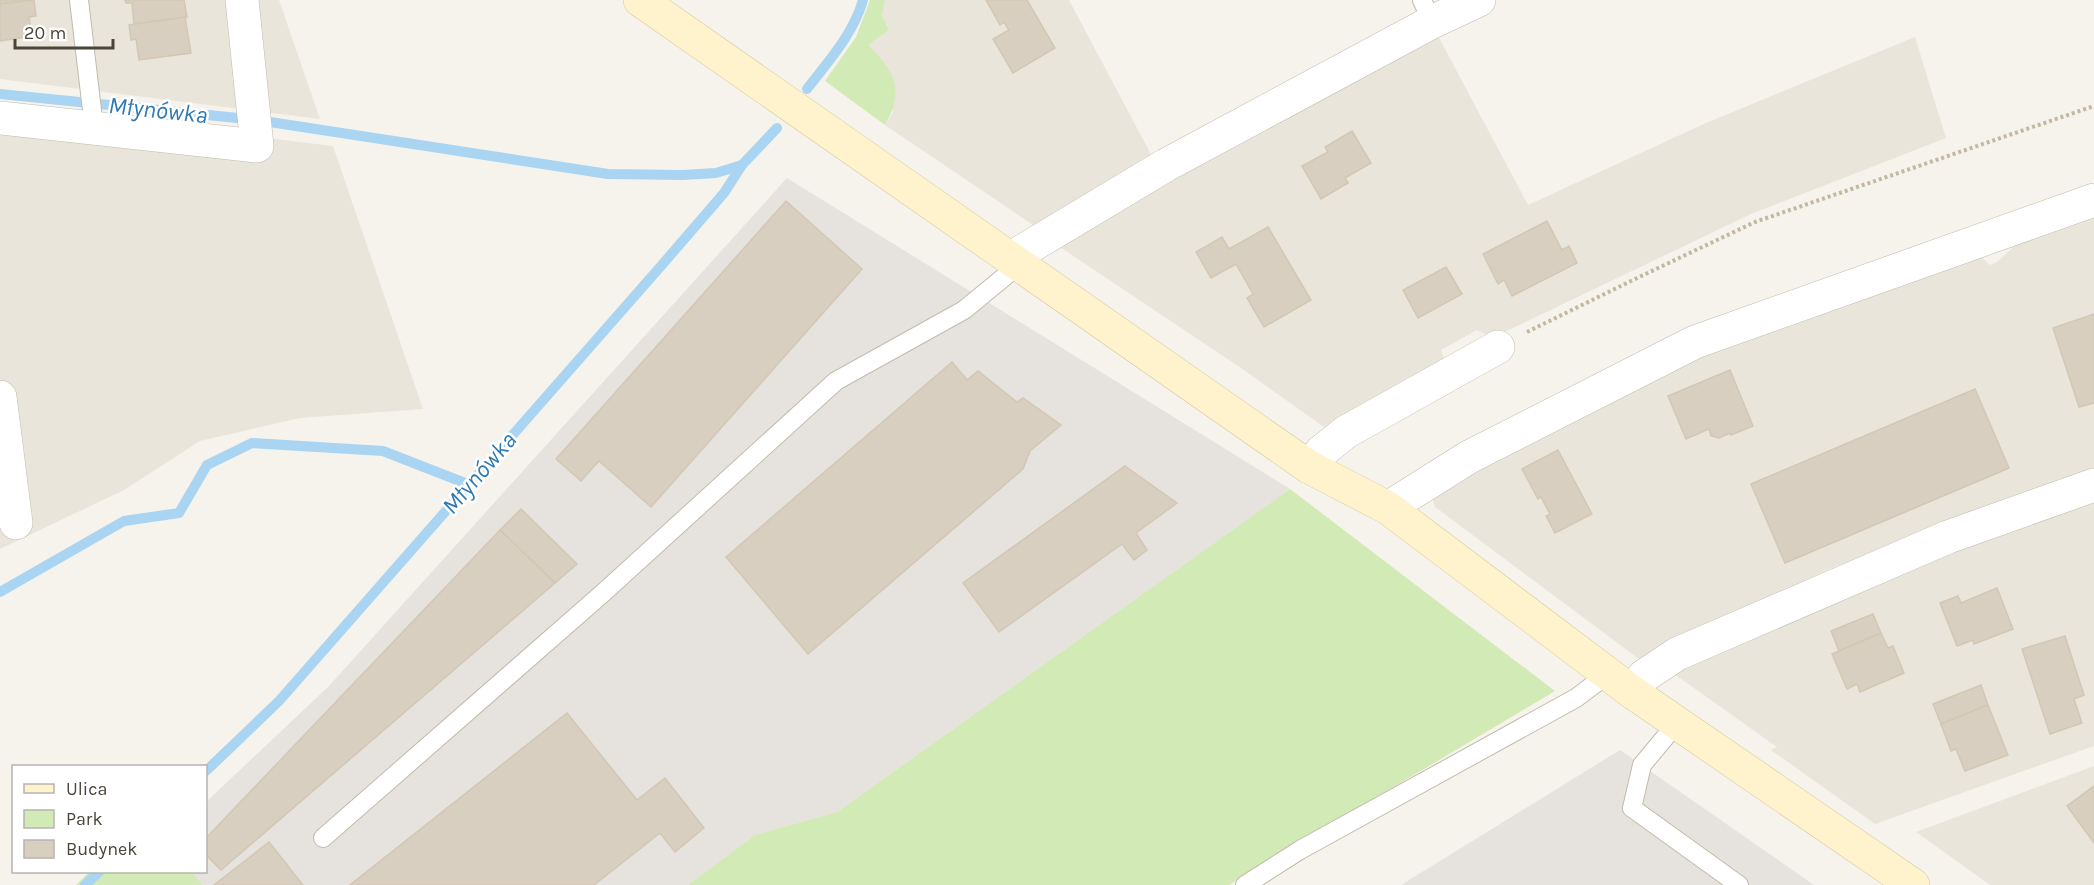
<svg xmlns="http://www.w3.org/2000/svg" width="2094" height="885" font-family="Karla,sans-serif">
<style>
.residential{fill:#eae5da}
.industrial{fill:#e6e2dd}
.green{fill:#d2eab5}
.lines{fill:none;stroke-linecap:round;stroke-linejoin:round}
.stream{stroke:#a9d4f2;stroke-width:10}
.building{fill:#d8cfc1;stroke:#d3c7b4;stroke-width:1.5}
.lane-casing{stroke:#c2bbae;stroke-width:20}
.street-casing{stroke:#c2bbae;stroke-width:34}
.secondary-casing{stroke:#d6c79b;stroke-width:34}
.path{stroke:#c4b79f;stroke-width:4;stroke-dasharray:3 3;stroke-linecap:butt}
.lane{stroke:#fff;stroke-width:18}
.street{stroke:#fff;stroke-width:33}
.secondary{stroke:#fff3cd;stroke-width:33}
.labels{text-anchor:middle;stroke-width:5;stroke-linejoin:round;paint-order:stroke}
.water-label{font-size:24px;font-style:italic;fill:#2e7ab2;stroke:#fff}
</style>
<rect width="100%" height="100%" fill="#f6f3ec"/>
<!-- residential -->
<g class="residential">
<polygon points="0,0 279,0 320,119 0,79"/>
<polygon points="885,0 1069,0 1154,160 1033,225 885,125 893,112 868,45 889,30 882,15"/>
<polygon points="1437,34 1528,205 1706,123 1915,37 1946,138 1751,214 1492,338 1477,330 1441,350 1445,363 1327,429 1238,366 1057,245"/>
<polygon points="0,106 333,146 423,409 300,418 200,441 124,490 0,549"/>
<polygon points="2094,214 2094,469 1829,569 1639,659 1435,507 1432,498 1462,479 1691,359 1981,256 1989,265 1997,262 2022,239"/>
<polygon points="2094,498 2094,746 1875,824 1771,750 1777,747 1670,671 1953,547"/>
<polygon points="2094,766 2094,885 1990,885 1916,832"/>
</g>
<!-- industrial -->
<g class="industrial">
<polygon points="787,178 1290,489 837,812 755,835 688,885 203,885 191,872 206,872 206,802 329,686"/>
<polygon points="1620,750 1814,885 1401,885"/>
</g>
<!-- green -->
<g class="green">
<path d="M870 0H885L882 15 889 30 868 45C895 71 905 91 885 125L825 81 856 37Z"/>
<polygon points="1290,489 1555,691 1229,885 688,885 755,835 837,812"/>
<polygon points="89,872 191,872 203,885 76,885"/>
</g>
<g class="lines">
<!-- stream -->
<g class="stream">
<path d="M807 89C828 62 854 33 863 0"/>
<polyline points="0,94 257,120 608,174 683,175 716,173 742,165 777,128"/>
<polyline points="0,592 124,521 179,513 207,465 252,443 383,451 470,485"/>
<polyline points="206,771 279,701 661,266 724,193 742,165"/>
<polyline points="85,885 99,872"/>
</g>
</g>
<!-- building -->
<g class="building">
<polygon points="0,0 30,0 0,4"/>
<polygon points="34,0 36,16 29,17 32,36 0,41 0,4"/>
<polygon points="125,0 184,0 187,17 134,24 132,3 126,3"/>
<polygon points="986,0 1027,0 1055,48 1013,73 993,39 1009,30 1004,22 1000,25"/>
<polygon points="185,17 191,53 139,60 136,39 131,40 129,25"/>
<polygon points="1352,131 1371,163 1345,178 1348,183 1321,199 1302,166 1328,152 1325,147"/>
<polygon points="786,201 862,269 651,507 599,461 581,481 556,459"/>
<polygon points="1547,221 1562,250 1569,246 1577,263 1512,296 1504,280 1498,284 1483,254"/>
<polygon points="1268,227 1311,300 1264,327 1247,298 1253,294 1236,264 1211,278 1196,252 1222,237 1229,249"/>
<polygon points="1446,267 1462,294 1418,318 1403,290"/>
<polygon points="2094,314 2094,403 2079,407 2053,328"/>
<polygon points="952,362 967,380 978,371 1017,402 1023,398 1061,425 1030,451 1023,469 808,654 726,557"/>
<polygon points="1730,370 1753,426 1731,435 1730,433 1719,438 1711,436 1709,429 1686,439 1668,396"/>
<polygon points="1975,389 2009,468 1785,563 1751,484"/>
<polygon points="1558,450 1592,514 1555,533 1546,516 1550,514 1541,497 1538,499 1522,469"/>
<polygon points="1125,466 1177,503 1136,533 1147,550 1134,560 1122,544 999,632 963,583"/>
<polygon points="521,509 577,564 555,583 500,530"/>
<polygon points="500,530 555,583 221,870 206,855 206,838"/>
<polygon points="1997,588 2013,629 1974,644 1973,640 1957,646 1940,603 1958,596 1961,603"/>
<polygon points="1873,614 1881,633 1839,651 1831,631"/>
<polygon points="1881,633 1888,648 1893,646 1904,673 1860,692 1857,684 1847,689 1832,654"/>
<polygon points="2065,636 2084,695 2074,699 2082,723 2050,734 2022,649"/>
<polygon points="1981,685 1988,705 1941,724 1933,704"/>
<polygon points="1988,705 2008,755 1965,771 1956,749 1951,751 1941,724"/>
<polygon points="567,713 637,800 665,778 704,828 675,852 660,833 594,885 350,885"/>
<polygon points="2094,786 2094,843 2067,806"/>
<polygon points="269,842 303,885 214,885"/>
</g>
<g class="lines">
<!-- lane casing -->
<g class="lane-casing">
<g id="lane">
<polyline points="79,0 94,127"/>
<polyline points="1422,0 1432,22"/>
<polyline points="1677,723 1642,765 1632,808 1739,885"/>
<polyline points="323,838 603,593 836,381 964,310 1020,264"/>
<polyline points="1245,885 1300,850 1576,698 1608,674"/>
</g>
</g>
<!-- street casing -->
<g class="street-casing">
<g id="street">
<polyline points="0,118 257,146 242,0"/>
<polyline points="1011,258 1166,165 1432,22 1479,0"/>
<polyline points="0,397 16,523"/>
<polyline points="1309,467 1321,452 1346,432 1498,347"/>
<polyline points="1388,508 1469,457 1695,342 2094,200"/>
<polyline points="1632,692 1644,676 1677,654 1948,537 2094,485"/>
</g>
</g>
<!-- secondary casing -->
<g class="secondary-casing">
<polyline id="secondary" points="640,0 1309,467 1388,508 1632,692 1913,885"/>
</g>
<!-- path -->
<polyline class="path" points="1527,332 1635,279 1755,222 2094,106"/>
<!-- lane -->
<use href="#lane" class="lane"/>
<!-- street -->
<use href="#street" class="street"/>
<!-- secondary -->
<use href="#secondary" class="secondary"/>
</g>
<g class="labels">
<!-- water labels -->
<g class="water-label">
<text transform="translate(158 110) rotate(6)" y="8">Młynówka</text>
<text transform="translate(479 473) rotate(-49)" y="8">Młynówka</text>
</g>
</g>
<!-- legend -->
<rect x="12" y="765" width="195" height="108" fill="#ffffff" stroke="#b7b4b0" stroke-width="1.5"/>
<rect x="24" y="784" width="30" height="9" fill="#fff3cd" stroke="#b7b4b0" stroke-width="1.5"/>
<text x="66" y="795" font-size="18" fill="#4b4439">Ulica</text>
<rect x="24" y="810" width="30" height="18" fill="#d2eab5" stroke="#b7b4b0" stroke-width="1.5"/>
<text x="66" y="825" font-size="18" fill="#4b4439">Park</text>
<rect x="24" y="840" width="30" height="18" fill="#d8cfc1" stroke="#b7b4b0" stroke-width="1.5"/>
<text x="66" y="855" font-size="18" fill="#4b4439">Budynek</text>
<!-- scale -->
<path d="M15 39v9h98v-9" fill="none" stroke="#4b4439" stroke-width="3"/>
<text x="24" y="39" font-size="18" fill="#4b4439" stroke="#ffffff" stroke-width="4.5" paint-order="stroke">20 m</text>
</svg>
